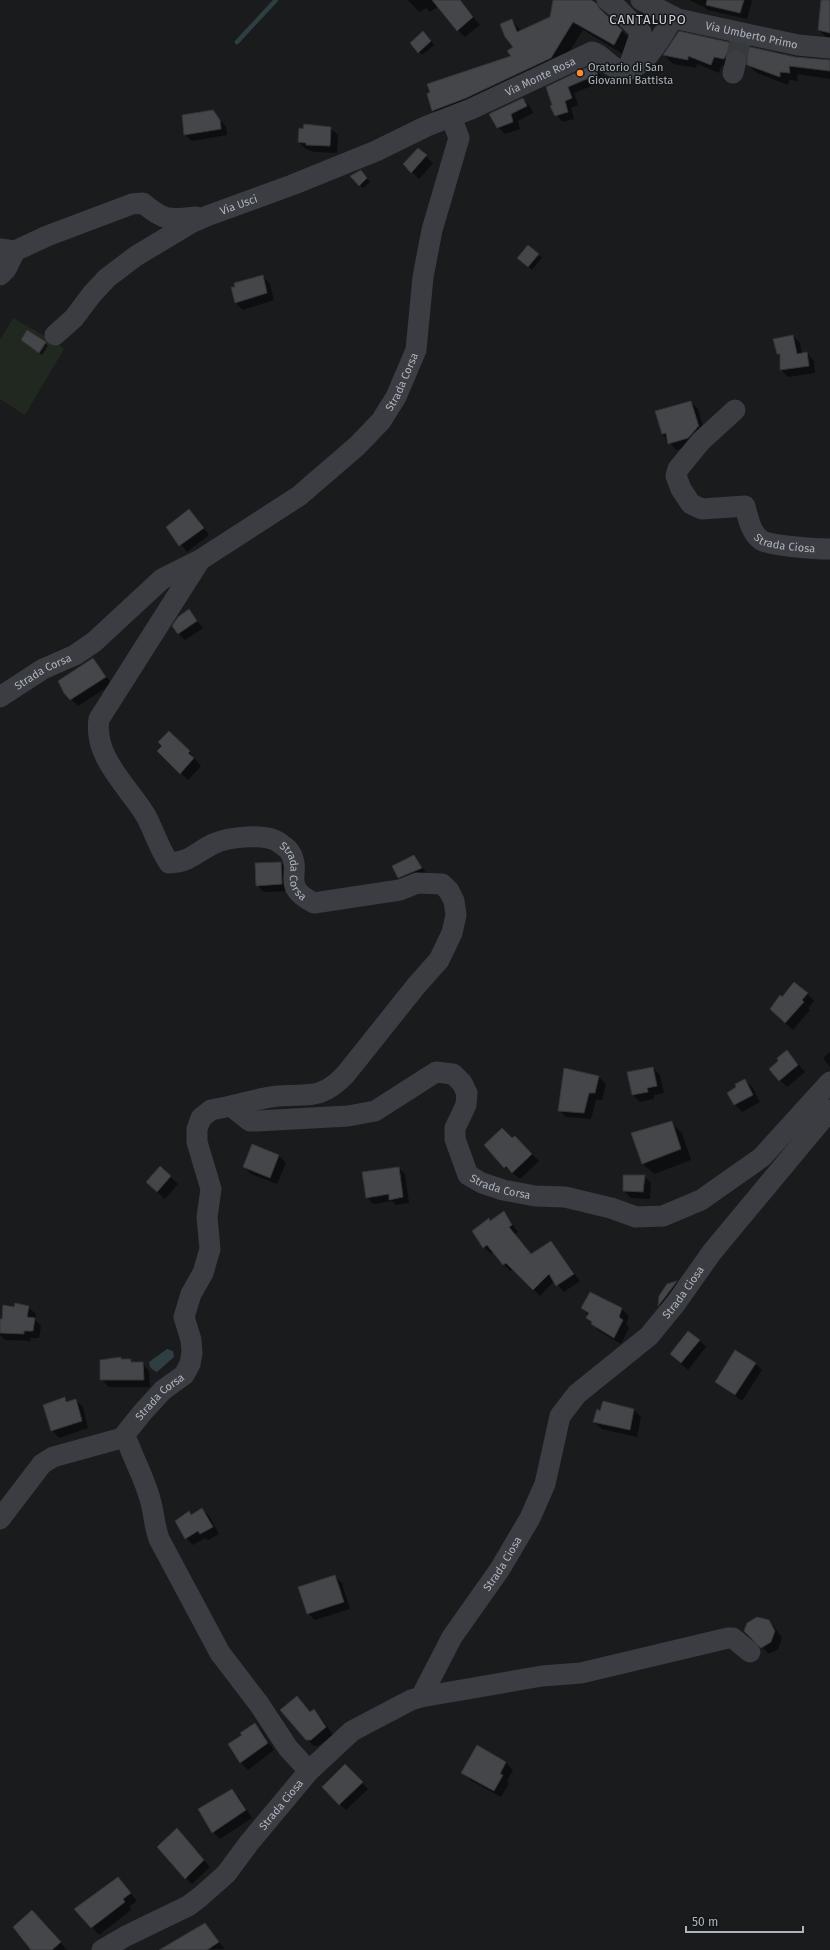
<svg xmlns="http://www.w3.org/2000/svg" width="830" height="1950" font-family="'Fira Sans',sans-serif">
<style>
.green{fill:#20281f}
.water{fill:#2e3e42}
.shadow{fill:#0007}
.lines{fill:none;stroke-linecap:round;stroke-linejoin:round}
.stream{stroke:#2e3e42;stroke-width:4.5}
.building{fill:#44464a;stroke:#343539}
.minor-tunnel{stroke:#373a3d;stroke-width:21;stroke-dasharray:21 10;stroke-linecap:butt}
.minor{stroke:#3b3d42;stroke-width:21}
.poi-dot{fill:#ff8b30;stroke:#151618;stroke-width:1.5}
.labels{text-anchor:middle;stroke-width:3;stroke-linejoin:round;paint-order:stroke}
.street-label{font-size:11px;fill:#acb5bd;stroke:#151618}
.poi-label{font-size:11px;fill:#acb5bd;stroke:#151618;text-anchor:start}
.quarter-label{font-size:13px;letter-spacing:1px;fill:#cdd3d9;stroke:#151618}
</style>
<rect width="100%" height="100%" fill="#1a1b1d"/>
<!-- green -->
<polygon class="green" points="13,318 57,343 64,349 25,415 0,399 0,340"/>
<!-- water -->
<path class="water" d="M167 1349 173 1351 174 1357 157 1372C152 1370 149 1367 149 1362Z"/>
<!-- shadow -->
<g class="shadow">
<polygon points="408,0 438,0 441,4 430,12 426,8 419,12"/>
<polygon points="554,0 589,0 595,4 631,40 623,54 583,30 560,67 442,120 433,111 428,94 513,57 514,47 512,20 521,31 551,18"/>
<polygon points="689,0 751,0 752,1 747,19 708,10 704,7"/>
<polygon points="460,2 480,25 465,37 458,30"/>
<polygon points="830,4 830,41 819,30"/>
<polygon points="679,33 795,58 830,60 830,79 797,74 798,81 789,80 788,85 757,73 748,65 748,57 741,58 733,67 722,65 719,73 697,64 696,68 673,64 664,55"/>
<polygon points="427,36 434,45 422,55 419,52"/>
<polygon points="592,66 602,76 604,81 574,93 578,105 571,108 574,119 563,122 556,115 547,87"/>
<polygon points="523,99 530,106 533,113 518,121 520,129 505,134 498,127"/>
<polygon points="213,111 226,127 227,135 192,141 185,135 183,115"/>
<polygon points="330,128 338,135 337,153 314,152 306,149 299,142"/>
<polygon points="418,149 433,163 419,179 404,164"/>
<polygon points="361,171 370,182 363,188 351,176"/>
<polygon points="538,254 542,258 532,270 522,261"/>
<polygon points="263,276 270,284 274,300 243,310 236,303 232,288"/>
<polygon points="793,336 800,343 802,354 807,353 814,361 815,373 788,377 781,370 781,356 778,354"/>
<polygon points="22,340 45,343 48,346 42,355"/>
<polygon points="691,402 698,409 705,433 695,445 676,450 662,434"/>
<polygon points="195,517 209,535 187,552 168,527"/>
<polygon points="188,611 203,628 185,640 178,633"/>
<polygon points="93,659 112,684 78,706 65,693"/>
<polygon points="159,751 189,752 201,766 188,780"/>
<polygon points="414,857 428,875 406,884 399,877"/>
<polygon points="281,863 288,870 289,891 264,892 257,885"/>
<polygon points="807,993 814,1001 808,1008 810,1010 793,1030 778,1016 782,998"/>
<polygon points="787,1051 805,1072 787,1087 780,1080"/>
<polygon points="830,1052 830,1067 823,1058"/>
<polygon points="653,1068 660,1075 664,1093 654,1095 654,1099 640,1102 633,1095"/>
<polygon points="598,1076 606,1084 602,1100 596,1100 591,1119 566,1117 559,1110"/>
<polygon points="745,1080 752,1087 760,1102 742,1112 735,1105 738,1088"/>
<polygon points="671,1122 682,1133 691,1160 654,1174 643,1164 632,1134"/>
<polygon points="515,1137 539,1161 520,1179 505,1167 485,1145 512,1139"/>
<polygon points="253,1145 279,1156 286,1163 277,1184 251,1174 244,1167"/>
<polygon points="160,1167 178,1184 165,1199 154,1189"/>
<polygon points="399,1168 405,1174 409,1203 396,1205 392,1201 373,1204 367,1197"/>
<polygon points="644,1176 651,1183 650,1199 631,1198 624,1191"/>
<polygon points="503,1212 518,1232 515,1234 531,1255 551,1242 580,1281 564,1292 554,1281 540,1296 513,1269 510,1271 493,1252 491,1254 484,1247 489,1220 491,1221"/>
<polygon points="677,1282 683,1289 666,1312 659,1305 660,1297 670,1284"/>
<polygon points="590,1293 622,1309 629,1316 626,1324 629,1328 621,1344 599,1331 587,1318 589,1315 582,1308"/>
<polygon points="28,1307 36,1314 35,1320 41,1326 39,1338 30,1338 31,1341 5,1340 0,1335 0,1320 3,1320 15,1309"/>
<polygon points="699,1340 706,1347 688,1370 671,1354"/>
<polygon points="121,1358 123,1360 131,1360 134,1363 142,1363 149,1371 150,1387 109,1387 101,1379"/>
<polygon points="755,1363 762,1370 742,1401 716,1382"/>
<polygon points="65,1399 68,1402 76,1400 83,1407 88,1428 59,1438 52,1430"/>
<polygon points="603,1403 634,1410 641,1417 637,1437 602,1429 594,1422 601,1412"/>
<polygon points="202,1509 209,1516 219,1534 208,1540 205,1538 193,1545 186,1538 189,1512 192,1515"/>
<polygon points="334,1576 342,1583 350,1609 315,1620 308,1613"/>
<polygon points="769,1621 776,1629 782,1638 778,1649 769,1654 745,1631"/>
<polygon points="297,1697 311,1713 314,1710 321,1718 333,1735 318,1746 314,1746 307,1739"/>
<polygon points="255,1724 262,1731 274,1750 248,1770 241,1763 229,1744 244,1735"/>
<polygon points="477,1746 506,1763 513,1770 507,1781 509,1783 501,1797 470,1780 462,1772"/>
<polygon points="345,1766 368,1789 346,1810 323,1787"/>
<polygon points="232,1790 239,1797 252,1818 220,1839 213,1832"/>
<polygon points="183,1836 210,1867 192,1884 186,1878"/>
<polygon points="118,1878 137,1901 130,1906 131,1910 99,1935 75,1909"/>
<polygon points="39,1918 67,1950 33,1950"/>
<polygon points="204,1924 225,1949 161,1950"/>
</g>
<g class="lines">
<!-- stream -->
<polyline class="stream" points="237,42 276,0"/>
</g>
<!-- building -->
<g class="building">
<polygon points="432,0 460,0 473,17 457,31"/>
<polygon points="553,0 591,0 596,3 600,9 622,30 614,45 573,22 551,58 466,98 432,111 427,94 430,92 427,84 511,56 507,51 513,47 505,37 500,24 512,19 517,32 550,17"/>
<polygon points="707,0 744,0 740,13 706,5"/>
<polygon points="821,0 830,0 830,33 818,30"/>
<polygon points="423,31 431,41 418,53 410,43"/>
<polygon points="679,31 795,57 830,60 830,71 789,66 790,73 780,72 780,77 747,65 747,57 744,52 739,49 732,50 728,52 724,59 714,57 711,65 688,56 688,60 663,55"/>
<polygon points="592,65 598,74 568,87 572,98 565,101 568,112 555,116 550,106 552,105 546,87"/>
<polygon points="523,98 527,106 511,114 513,122 497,128 489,114"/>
<polygon points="213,110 220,120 221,129 184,135 182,115"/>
<polygon points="304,124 331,127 330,146 306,145 306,143 298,142 299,128 303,129"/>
<polygon points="418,148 427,155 411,173 403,164"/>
<polygon points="361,170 367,178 359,186 350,176"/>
<polygon points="528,245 539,254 528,267 517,258"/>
<polygon points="263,275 267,293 235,303 231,287 235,287 234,283"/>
<polygon points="27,330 46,342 39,353 21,340"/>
<polygon points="793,335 797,354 807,352 809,366 780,370 780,354 777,354 773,339"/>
<polygon points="691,401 699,427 697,426 697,428 688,438 668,444 666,433 662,434 655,411"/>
<polygon points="189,509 204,528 179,546 166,527"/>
<polygon points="189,609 197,621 178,634 172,626 178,617"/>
<polygon points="93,658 106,677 70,700 64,693 58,681"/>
<polygon points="169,731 190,751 188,753 194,758 180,774 157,751 162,746 158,742"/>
<polygon points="414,855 422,868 398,878 392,866"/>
<polygon points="281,862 282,884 256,886 255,863"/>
<polygon points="794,982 808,993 802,1000 804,1002 785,1023 770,1009 780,995 782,997"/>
<polygon points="787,1050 798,1065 779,1081 769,1069 778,1061 777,1058"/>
<polygon points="653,1067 657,1086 647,1088 648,1092 632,1095 627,1072"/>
<polygon points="564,1068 599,1076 595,1093 589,1093 584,1113 558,1111"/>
<polygon points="745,1079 753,1095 734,1105 727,1093 736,1087 735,1084"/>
<polygon points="672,1121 681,1149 642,1164 631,1133"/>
<polygon points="502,1128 512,1138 515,1136 532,1154 512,1173 506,1166 504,1168 484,1145"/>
<polygon points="252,1144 279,1155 270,1178 243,1167"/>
<polygon points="160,1166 171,1176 157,1192 146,1182"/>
<polygon points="399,1167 403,1197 389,1200 389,1194 366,1198 362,1172"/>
<polygon points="623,1175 645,1175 643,1192 623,1191"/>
<polygon points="504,1211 512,1225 509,1227 531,1254 551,1241 574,1274 556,1286 549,1274 533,1290 506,1263 503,1265 487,1245 483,1248 472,1231 489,1218 490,1221"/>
<polygon points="677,1281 666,1296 658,1306 659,1296 667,1284"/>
<polygon points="590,1292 622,1308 619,1317 623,1320 614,1338 591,1324 592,1322 586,1318 589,1313 581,1308"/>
<polygon points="15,1303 29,1306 27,1317 35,1318 33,1331 24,1331 24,1334 0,1333 0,1319 2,1319 3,1305 14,1307"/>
<polygon points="688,1331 700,1340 681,1363 670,1354"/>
<polygon points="735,1350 756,1363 735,1395 715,1382"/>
<polygon points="121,1357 121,1359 131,1359 131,1362 143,1362 144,1380 100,1380 100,1360"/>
<polygon points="65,1397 66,1402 76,1399 82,1421 51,1431 43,1405"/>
<polygon points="603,1401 634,1409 630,1430 593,1422 597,1409 600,1411"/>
<polygon points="202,1508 213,1527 200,1534 198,1531 185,1539 175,1521 189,1511 191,1515"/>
<polygon points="335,1575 344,1602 307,1614 298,1587"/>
<polygon points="757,1617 769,1620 775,1631 771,1642 761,1648 744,1631 747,1623"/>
<polygon points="297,1696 310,1712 314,1709 326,1727 311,1740 306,1740 280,1710"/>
<polygon points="255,1723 268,1743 240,1763 228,1744 242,1735 240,1733"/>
<polygon points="477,1745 506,1762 500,1774 503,1775 494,1791 461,1773"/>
<polygon points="345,1764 363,1782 339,1805 322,1787"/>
<polygon points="232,1789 246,1810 212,1833 198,1809"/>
<polygon points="177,1828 204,1860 185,1879 157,1847"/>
<polygon points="118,1877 131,1893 123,1899 125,1902 91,1928 74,1909"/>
<polygon points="32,1910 61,1942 52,1950 31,1950 13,1927"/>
<polygon points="205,1923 219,1942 207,1950 159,1950"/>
</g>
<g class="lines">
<!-- minor-tunnel -->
<polyline class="minor-tunnel" points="736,61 741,37"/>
<!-- minor -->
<g class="minor">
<polyline points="607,0 616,7 641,32 628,69"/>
<path id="s1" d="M641 0 678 19 798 45 830 48"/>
<polyline points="733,73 736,61"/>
<path d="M0 249 15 251 47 236 132 204 143 203C164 221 169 220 196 217"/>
<polyline points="0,275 6,269 15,251"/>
<path id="s2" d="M55 335 74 318 92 294 107 278 136 256 191 223 207 216 292 185 376 151 427 126 471 109 592 52C603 55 608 66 618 69 642 77 662 34 674 17"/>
<path id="s3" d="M735 410 701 441 678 469 676 476 681 489 691 504 702 509 745 506C748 518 751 533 761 540 770 546 817 549 830 549"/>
<path id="s4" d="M200 560 99 719C93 757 128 786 146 816 154 831 159 848 169 863 190 862 195 853 213 844 228 837 268 832 281 844 284 846 288 849 290 852 303 874 279 885 314 903L400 890 417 883 442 884 449 891 454 901 456 915 452 933 439 960 416 986 345 1075C318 1103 305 1092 271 1097 257 1099 244 1103 231 1106"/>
<path id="s5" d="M0 697 43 669 75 655 94 642 162 579 200 560 299 496 357 446 381 421 396 397 416 350 423 277 432 230 459 138 451 117"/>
<path d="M122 1438 128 1443C135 1462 145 1480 150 1499 154 1512 154 1525 159 1539L220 1653 259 1704 288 1748 309 1771"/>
<path id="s6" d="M0 1519 42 1464 53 1457 122 1438 142 1413 163 1390 184 1375 190 1364 192 1353 191 1340 184 1317 191 1294 203 1273 210 1249 207 1217 211 1189 197 1142V1129L201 1118 211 1110 231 1106 250 1121H257L348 1116 375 1111 436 1072 453 1074 462 1083 467 1093 466 1105 455 1128V1139L468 1175 482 1183 503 1190 535 1196 565 1197 611 1208 636 1217 663 1216 701 1200 762 1157 830 1082"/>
<polyline points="421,1697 542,1676 581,1673 728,1638 733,1638 750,1652"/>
<path id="s7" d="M102 1950 126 1936 188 1906 200 1897 226 1874 249 1843 309 1771 352 1731 411 1700 421 1697 452 1637 500 1569 530 1518 545 1484 560 1416 577 1394 649 1336 676 1303 712 1252 830 1110"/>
</g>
</g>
<!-- markers -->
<circle class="poi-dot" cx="580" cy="73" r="4"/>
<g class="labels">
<!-- street labels -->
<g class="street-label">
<text dy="4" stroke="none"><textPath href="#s1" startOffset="117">Via Umberto Primo</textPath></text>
<text dy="4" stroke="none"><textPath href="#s2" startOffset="557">Via Monte Rosa</textPath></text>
<text dy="4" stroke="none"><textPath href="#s2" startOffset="229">Via Usci</textPath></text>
<text dy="4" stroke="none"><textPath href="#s5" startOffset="518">Strada Corsa</textPath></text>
<text dy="4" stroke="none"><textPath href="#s3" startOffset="239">Strada Ciosa</textPath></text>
<text dy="4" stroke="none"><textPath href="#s5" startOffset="50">Strada Corsa</textPath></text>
<text dy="4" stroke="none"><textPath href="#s4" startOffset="502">Strada Corsa</textPath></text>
<text dy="4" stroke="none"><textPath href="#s6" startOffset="929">Strada Corsa</textPath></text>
<text dy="4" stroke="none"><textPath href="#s7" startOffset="907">Strada Ciosa</textPath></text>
<text dy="4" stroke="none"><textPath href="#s6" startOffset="210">Strada Corsa</textPath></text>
<text dy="4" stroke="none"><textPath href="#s7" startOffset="571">Strada Ciosa</textPath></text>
<text dy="4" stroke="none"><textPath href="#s7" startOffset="235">Strada Ciosa</textPath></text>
</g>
<!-- poi labels -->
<g class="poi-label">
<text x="588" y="71">Oratorio di San<tspan x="588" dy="13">Giovanni Battista</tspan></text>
</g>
<!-- quarter labels -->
<g class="quarter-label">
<text x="648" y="24">CANTALUPO</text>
</g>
</g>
<!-- scale -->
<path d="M686 1926v6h117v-6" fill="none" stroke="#acb5bd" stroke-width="2"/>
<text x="692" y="1926" font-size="12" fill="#acb5bd" stroke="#151618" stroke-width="3" paint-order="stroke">50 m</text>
</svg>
